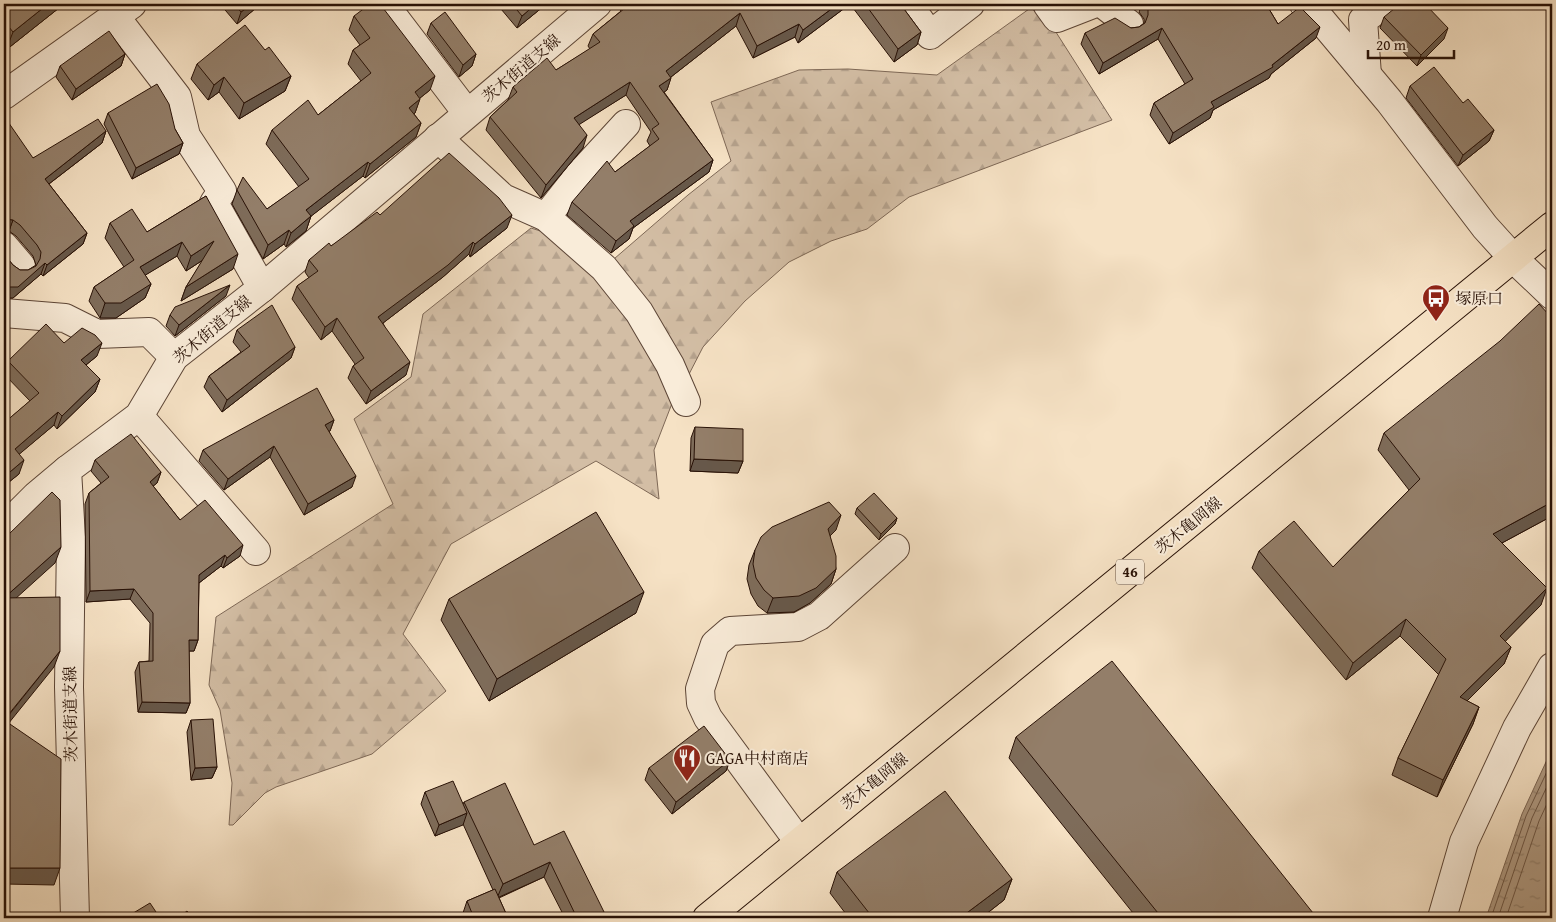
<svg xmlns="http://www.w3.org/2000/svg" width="1556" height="922" font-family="'Gentium Book Plus','Noto Serif JP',serif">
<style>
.forest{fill:url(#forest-firs);stroke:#7e6856}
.water{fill:url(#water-ripples);stroke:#7a6452}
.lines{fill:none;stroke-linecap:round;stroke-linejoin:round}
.shore{stroke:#6c5645;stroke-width:1}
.minor-casing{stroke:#5c4536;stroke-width:30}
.major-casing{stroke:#281106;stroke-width:30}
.minor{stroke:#f9ecd9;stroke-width:28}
.major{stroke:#f6e2c5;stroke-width:28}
.wall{fill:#7e6c5a;stroke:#281106}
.shaded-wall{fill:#67584a;stroke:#281106}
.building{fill:#937e69;stroke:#281106}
.labels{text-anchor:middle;stroke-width:4;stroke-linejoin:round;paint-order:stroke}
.shield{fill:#f9ecd9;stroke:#675345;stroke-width:1}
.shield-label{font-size:15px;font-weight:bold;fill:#281106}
.street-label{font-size:16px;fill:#281106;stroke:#f9ecd9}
.poi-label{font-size:16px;fill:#281106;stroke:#f9ecd9;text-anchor:start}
</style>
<defs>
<pattern id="forest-firs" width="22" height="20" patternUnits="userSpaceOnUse" patternTransform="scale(1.25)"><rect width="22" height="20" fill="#d3bea5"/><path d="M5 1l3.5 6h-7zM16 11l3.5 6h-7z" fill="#b5a28d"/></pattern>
<pattern id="water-ripples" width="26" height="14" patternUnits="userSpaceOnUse" patternTransform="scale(1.25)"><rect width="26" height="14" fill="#b09b84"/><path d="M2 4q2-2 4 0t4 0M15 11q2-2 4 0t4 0" fill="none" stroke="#8f7d6a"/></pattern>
</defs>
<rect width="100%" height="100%" fill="#f6e2c5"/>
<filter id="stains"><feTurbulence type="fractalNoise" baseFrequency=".004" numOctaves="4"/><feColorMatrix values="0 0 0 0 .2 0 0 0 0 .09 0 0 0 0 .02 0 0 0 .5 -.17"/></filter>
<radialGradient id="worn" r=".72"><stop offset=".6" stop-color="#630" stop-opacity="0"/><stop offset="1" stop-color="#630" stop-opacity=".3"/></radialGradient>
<!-- forest -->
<g class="forest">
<polygon points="1036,4 1038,4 1112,120 909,197 867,229 831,241 789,262 745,301 703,347 686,380 607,265 688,195 731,161 711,102 799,70 848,69 937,75"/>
<polygon points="531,228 556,236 597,272 676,393 654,450 659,499 596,461 451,544 403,634 446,691 372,754 276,787 265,793 233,825 229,825 232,783 220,710 209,685 216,617 393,504 354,419 411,377 423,314"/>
</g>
<!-- water -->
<polygon class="water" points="1552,749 1552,918 1486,918 1522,814"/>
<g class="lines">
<!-- shore -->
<g class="shore">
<polyline points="1491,918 1526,816 1552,761"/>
<polyline points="1498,918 1532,818 1552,776"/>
<polyline points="1506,918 1539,821 1552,793"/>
</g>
<!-- minor casing -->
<g class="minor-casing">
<g id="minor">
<polyline points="384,4 467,113"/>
<polyline points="908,4 930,35 970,4"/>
<polyline points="1047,4 1057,18 1093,4"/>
<polyline points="1103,4 1129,24"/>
<polyline points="1304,4 1317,15 1389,101 1485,227 1513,258 1552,295"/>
<polyline points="114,15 177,97 186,136 222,191 214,203 262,288"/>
<polyline points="1367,75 1363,20 1385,4"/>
<polyline points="4,95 132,4"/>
<polyline points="438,138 503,198 546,217 604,268 639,312 670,365 686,402"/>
<polyline points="546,217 580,174 626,124"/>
<polyline points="4,246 21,266"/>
<polyline points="4,313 65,318 97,334 149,332 174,357"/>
<polyline points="139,416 256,551"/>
<polyline points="4,528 36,496 67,470"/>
<polyline points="799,842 708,718 701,703 700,689 715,644 730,631 798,627 819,616 895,548"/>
<polyline points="75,918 69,687 71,537 67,470 139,416 174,357 262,288 597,4"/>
<polyline points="1442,918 1464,842 1517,728 1552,667"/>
</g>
</g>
<!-- major casing -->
<g class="major-casing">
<polyline id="major" points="707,918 1552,226"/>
</g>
<!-- minor -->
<use href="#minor" class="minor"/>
<!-- major -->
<use href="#major" class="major"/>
</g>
<!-- wall -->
<g class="wall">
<polygon points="4,4 64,4 6,50 4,47"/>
<polygon points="220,4 258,4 256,8 237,24"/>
<polygon points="503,4 545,4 544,6 517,28 501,9"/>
<polygon points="615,4 850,4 798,43 795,37 753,58 736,26 671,77 667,90 664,92 713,160 709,172 633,228 629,239 611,253 567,215 572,202 615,172 650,146 647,141 651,132 626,95 579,124 583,148 541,198 486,130 490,117 508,100 513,87 556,70 590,49 588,46 593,34 621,11"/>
<polygon points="850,4 902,4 904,9 921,32 917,45 894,62"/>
<polygon points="1142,4 1266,4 1278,24 1316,38 1271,74 1269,78 1213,110 1210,118 1169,144 1150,115 1154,103 1185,84 1158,39 1099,74 1081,44 1085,33 1139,27 1144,23 1144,19 1139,12"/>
<polygon points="354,16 430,90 420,98 415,113 414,114 421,123 416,137 365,178 363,176 311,216 306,231 286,247 284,244 263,259 232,204 237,190 267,209 299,187 266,144 272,130 318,115 361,81 348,64 353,50 360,45 349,30"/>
<polygon points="1384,17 1444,39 1417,66 1380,28"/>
<polygon points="431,23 476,54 472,66 459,77 427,34"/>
<polygon points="265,50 291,76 285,91 239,119 219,92 208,100 191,79 197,64"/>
<polygon points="125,54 121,66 72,100 56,77 60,66"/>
<polygon points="1410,86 1463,103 1494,130 1489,141 1458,166 1406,98"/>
<polygon points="108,113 175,129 183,143 179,154 132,179 104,124"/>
<polygon points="106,131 102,143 49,184 87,233 83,244 43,276 41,274 13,298 4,298 4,254 13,265 20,270 28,270 36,265 33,256 16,236 9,231 33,158"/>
<polygon points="206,196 233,269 181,301 186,287 203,260 186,271 177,256 145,275 151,284 145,298 116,318 100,318 89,301 94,287 124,267 105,238 110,223 147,232"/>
<polygon points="380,215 507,228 470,257 469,254 443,277 383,323 406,375 366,404 348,378 353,366 355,364 332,331 321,340 292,299 297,286 309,278 305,272 309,260"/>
<polygon points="226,296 175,336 166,326 170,315"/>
<polygon points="1552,318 1552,516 1502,543 1541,605 1505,641 1511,647 1504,664 1467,701 1479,707 1473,724 1437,797 1392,775 1398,758 1439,675 1400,636 1346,680 1252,568 1259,551 1333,567 1409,490 1378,450 1384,433"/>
<polygon points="237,330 295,347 291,358 222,412 204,387 209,376 241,352 233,342"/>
<polygon points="64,343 97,356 86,365 100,379 95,392 57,429 54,425 19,454 19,474 4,486 4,423 30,401 4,374 8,361"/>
<polygon points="334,420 330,431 329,431 352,487 304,515 270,457 224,490 199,461 203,450"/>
<polygon points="695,427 743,461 738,473 690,471 691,438"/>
<polygon points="95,460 161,472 157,483 153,486 180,520 240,556 223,568 221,566 199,583 198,640 194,651 189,651 190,703 186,713 138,712 135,672 139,662 149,661 150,623 130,599 86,602 85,504 89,493 101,483 91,471"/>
<polygon points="857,508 897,518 895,524 879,540 855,514"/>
<polygon points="836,530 830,536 836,569 831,584 810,603 794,612 767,613 758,606 751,594 747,579 749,565 755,550"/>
<polygon points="449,599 636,613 489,701 441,620"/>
<polygon points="191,720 217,767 212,778 191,780 187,732"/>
<polygon points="1016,737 1317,918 1137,918 1009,758"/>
<polygon points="730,760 726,771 672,814 645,780 649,768"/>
<polygon points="425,792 463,804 464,802 534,845 607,918 565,918 544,877 499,898 508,918 465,918 463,913 467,901 493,890 463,824 435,836 421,804"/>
<polygon points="837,872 1012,879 1004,900 981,918 849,918 830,893"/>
</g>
<!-- shaded-wall -->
<g class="shaded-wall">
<polygon points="48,4 64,4 6,50 13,32"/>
<polygon points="252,4 258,4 256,8 237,24 241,12"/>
<polygon points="536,4 545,4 544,6 517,28 522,16"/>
<polygon points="838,4 850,4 798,43 803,30"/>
<polygon points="740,13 736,26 662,84 666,71"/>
<polygon points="799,24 795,37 753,58 757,46"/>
<polygon points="1320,27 1316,38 1271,74 1269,78 1213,110 1210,118 1169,144 1173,133 1211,102 1272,65"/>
<polygon points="1162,28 1158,39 1099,74 1103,63"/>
<polygon points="1448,28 1444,39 1417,66 1421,55"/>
<polygon points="921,32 917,45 894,62 898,49"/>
<polygon points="125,54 121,66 72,100 76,89"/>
<polygon points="476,54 472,66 459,77 463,65"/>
<polygon points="291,76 285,91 239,119 244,103"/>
<polygon points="435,76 430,90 410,106 415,92"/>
<polygon points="224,77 219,92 208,100 214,85"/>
<polygon points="671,78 667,90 655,99 659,86"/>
<polygon points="630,82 626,95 569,131 574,118"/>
<polygon points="420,99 415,113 404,122 409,108"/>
<polygon points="421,123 416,137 365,178 370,164"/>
<polygon points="1494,130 1489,141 1458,166 1463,155"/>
<polygon points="106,131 102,143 41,190 45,179"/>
<polygon points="587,135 583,148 541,198 546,185"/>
<polygon points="183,143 179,154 132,179 136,168"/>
<polygon points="713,160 709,172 633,228 629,239 611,253 616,241 630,221"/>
<polygon points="368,162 363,176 301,224 306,210"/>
<polygon points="512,215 507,228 470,257 475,244"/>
<polygon points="311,216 306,231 286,247 291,233"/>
<polygon points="6,219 13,220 9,231 4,231 4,220"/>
<polygon points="289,230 284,244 263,259 268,245"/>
<polygon points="87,233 83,244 43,276 47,265"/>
<polygon points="214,241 209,256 186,271 191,256"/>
<polygon points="182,242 177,256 134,282 140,267"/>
<polygon points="473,242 469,254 443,277 374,330 378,317"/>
<polygon points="238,254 233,269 181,301 186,287"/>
<polygon points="45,263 41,274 13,298 4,298 4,287"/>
<polygon points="151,284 145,298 116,318 100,318 105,303"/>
<polygon points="230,285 226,296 175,336 179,325"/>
<polygon points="337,318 332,331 321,340 325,327"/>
<polygon points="102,343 97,356 76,373 81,360"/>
<polygon points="295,347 291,358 222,412 227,400"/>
<polygon points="410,362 406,375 366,404 371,391"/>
<polygon points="100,379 95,392 57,429 62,416"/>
<polygon points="58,412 54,425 10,462 15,449"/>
<polygon points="334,420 330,431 321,436 325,425"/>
<polygon points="274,446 270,457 224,490 228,479"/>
<polygon points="694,459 743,461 738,473 690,471"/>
<polygon points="24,460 19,474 4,486 4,477"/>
<polygon points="161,472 157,483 146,492 150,482"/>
<polygon points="356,476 352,487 304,515 308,504"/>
<polygon points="1552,502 1552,516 1487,551 1493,534"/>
<polygon points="841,515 836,530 822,544 828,529"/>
<polygon points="897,518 895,524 879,540 881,534"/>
<polygon points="243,545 240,556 223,568 227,558"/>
<polygon points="61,547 55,563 4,609 4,598"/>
<polygon points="225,555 221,566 195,586 199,575"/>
<polygon points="836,569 831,584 810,603 794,612 767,613 773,598"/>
<polygon points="1547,588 1541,605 1494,653 1500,636"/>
<polygon points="134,589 130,599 86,602 90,591"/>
<polygon points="644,592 636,613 489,701 497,679"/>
<polygon points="1406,619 1400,636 1346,680 1353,663"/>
<polygon points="189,640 198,640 194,651 185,651"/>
<polygon points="1511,647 1504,664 1454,714 1460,697"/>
<polygon points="60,651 54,667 4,729 4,721"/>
<polygon points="142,702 190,703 186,713 138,712"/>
<polygon points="1479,707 1473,724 1437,797 1443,780"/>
<polygon points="730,760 726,771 672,814 676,802"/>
<polygon points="217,767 212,778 191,780 195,768"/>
<polygon points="467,813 463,825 435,836 439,825"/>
<polygon points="550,862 544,877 497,898 503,884"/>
<polygon points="4,868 60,868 54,885 4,884"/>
<polygon points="1012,879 1004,900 981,918 960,918"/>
</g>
<!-- building -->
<g class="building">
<polygon points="4,4 48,4 13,32 4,21"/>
<polygon points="234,4 252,4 241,12"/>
<polygon points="370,4 380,4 435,76 415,92 420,99 409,108 421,123 370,164 368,162 306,210 311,216 291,233 289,230 268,245 237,190 243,177 267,209 309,179 272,130 308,100 318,115 371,73 353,50 370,38 354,16"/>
<polygon points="512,4 536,4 522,16"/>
<polygon points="630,4 838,4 803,30 799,24 757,46 740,13 666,71 671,78 659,86 713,160 630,221 634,226 616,241 572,202 607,161 615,172 659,139 652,129 659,124 630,82 574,118 587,135 546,185 490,117 517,92 513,87 547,58 556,70 600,42 593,34"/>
<polygon points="865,4 902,4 904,9 921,32 898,49"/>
<polygon points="1145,4 1266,4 1278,24 1300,7 1320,27 1272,65 1273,67 1211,102 1214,107 1173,133 1154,103 1193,79 1162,28 1103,63 1085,33 1115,18 1131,28 1139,27 1145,23 1148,15 1148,7"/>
<polygon points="1400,4 1425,4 1448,28 1421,55 1384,17"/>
<polygon points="445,12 476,54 463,65 431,23"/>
<polygon points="245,25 265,50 269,47 291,76 244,103 224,77 214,85 197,64"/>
<polygon points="109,31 125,54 76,89 60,66"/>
<polygon points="1434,67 1463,103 1468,99 1494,130 1463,155 1410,86"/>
<polygon points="157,84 169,104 175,129 183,143 136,168 108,113"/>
<polygon points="4,116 33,158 98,119 106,131 45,179 87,233 47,265 45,263 18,287 4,287 4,254 13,265 20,270 28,270 36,266 40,259 41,252 37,245 20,225 13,220 6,219 4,220"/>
<polygon points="449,153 499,198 512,215 475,244 473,242 448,265 378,317 410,362 371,391 353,366 364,358 337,318 325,327 297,286 318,271 309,260 329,243 331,246 377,212 380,215"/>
<polygon points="206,196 238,254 186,287 214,241 191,256 182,242 140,267 151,284 121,303 105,303 94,287 134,260 110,223 132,209 147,232"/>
<polygon points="230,285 179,325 170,315 175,307"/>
<polygon points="1539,304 1552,318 1552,502 1493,534 1547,588 1500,636 1511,647 1460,697 1479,707 1443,780 1398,758 1446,659 1406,619 1353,663 1259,551 1294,521 1333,567 1420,479 1384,433 1500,341"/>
<polygon points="272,305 295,347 227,400 209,376 250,346 237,330"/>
<polygon points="46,324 64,343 82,328 95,335 102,343 81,360 100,379 62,416 58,412 15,449 24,460 4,477 4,423 39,393 8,361"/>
<polygon points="317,388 334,420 325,425 356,476 308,504 274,446 228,479 203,450"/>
<polygon points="695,427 743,429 743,461 694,459"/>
<polygon points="131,434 161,472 150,482 180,520 205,500 243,545 227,558 225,555 199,575 198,640 189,640 190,703 142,702 139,662 153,661 153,613 134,589 90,591 89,493 109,477 95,460"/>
<polygon points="52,492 60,500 61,547 4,598 60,597 60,651 4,720 61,759 60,868 4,868 4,541 8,535"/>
<polygon points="874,493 897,518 881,534 857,508"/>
<polygon points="829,502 841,515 828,529 836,556 836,569 816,588 799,596 773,598 764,590 756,578 753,564 755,550 761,537 772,527"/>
<polygon points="596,512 644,592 497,679 449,599"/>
<polygon points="1112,661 1317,918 1162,918 1016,737"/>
<polygon points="213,719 217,767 195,768 191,720"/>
<polygon points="704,726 730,760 676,802 649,768"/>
<polygon points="453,781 467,813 439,825 425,792"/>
<polygon points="505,783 534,845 564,831 607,918 577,918 550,862 503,884 464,802"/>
<polygon points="945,791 1012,879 960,918 873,918 837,872"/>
<polygon points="495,889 508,918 474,918 467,901"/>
<polygon points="150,903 160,918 125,918"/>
<polygon points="187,911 193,918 178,918"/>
</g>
<!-- icons -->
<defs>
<g id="bus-pin" transform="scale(1.4375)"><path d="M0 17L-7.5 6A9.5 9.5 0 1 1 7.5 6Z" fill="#8f2418" stroke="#f9ecd9"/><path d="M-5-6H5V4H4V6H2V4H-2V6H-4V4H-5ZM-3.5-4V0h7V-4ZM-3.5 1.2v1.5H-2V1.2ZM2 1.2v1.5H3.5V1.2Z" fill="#fff"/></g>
<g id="restaurant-pin" transform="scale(1.4375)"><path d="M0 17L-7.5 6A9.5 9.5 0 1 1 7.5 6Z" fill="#8f2418" stroke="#f9ecd9"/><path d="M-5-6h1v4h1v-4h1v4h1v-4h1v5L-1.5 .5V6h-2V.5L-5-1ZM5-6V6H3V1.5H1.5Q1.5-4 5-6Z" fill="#fff"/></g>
</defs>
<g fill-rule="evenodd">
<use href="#bus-pin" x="1436" y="298"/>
<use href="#restaurant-pin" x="687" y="758"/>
</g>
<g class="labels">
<!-- shield labels -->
<rect class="shield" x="1116" y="559.5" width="28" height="25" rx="4"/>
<g class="shield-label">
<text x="1130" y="577">46</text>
</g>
<!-- street labels -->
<g class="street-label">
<text transform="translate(521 68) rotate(-40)" y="6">茨木街道支線</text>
<text transform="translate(212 329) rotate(-40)" y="6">茨木街道支線</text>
<text transform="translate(1188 525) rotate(-39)" y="6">茨木亀岡線</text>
<text transform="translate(70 714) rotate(-91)" y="6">茨木街道支線</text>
<text transform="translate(874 781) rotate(-39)" y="6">茨木亀岡線</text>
</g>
<!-- poi labels -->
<g class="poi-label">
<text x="1455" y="304">塚原口</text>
<text x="706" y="764">GAGA中村商店</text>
</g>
</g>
<!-- margin -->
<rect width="1556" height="922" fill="none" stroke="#f6e2c5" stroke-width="20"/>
<rect x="5" y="5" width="1546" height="912" fill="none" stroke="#281106" stroke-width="2.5"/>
<rect x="10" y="10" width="1536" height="902" fill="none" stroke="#281106"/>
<!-- scale -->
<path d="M1368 50v8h86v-8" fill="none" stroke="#281106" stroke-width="2.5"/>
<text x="1376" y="50" font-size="15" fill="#281106" stroke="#f9ecd9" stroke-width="4" paint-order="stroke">20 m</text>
<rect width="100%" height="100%" filter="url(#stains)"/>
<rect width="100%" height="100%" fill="url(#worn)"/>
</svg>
